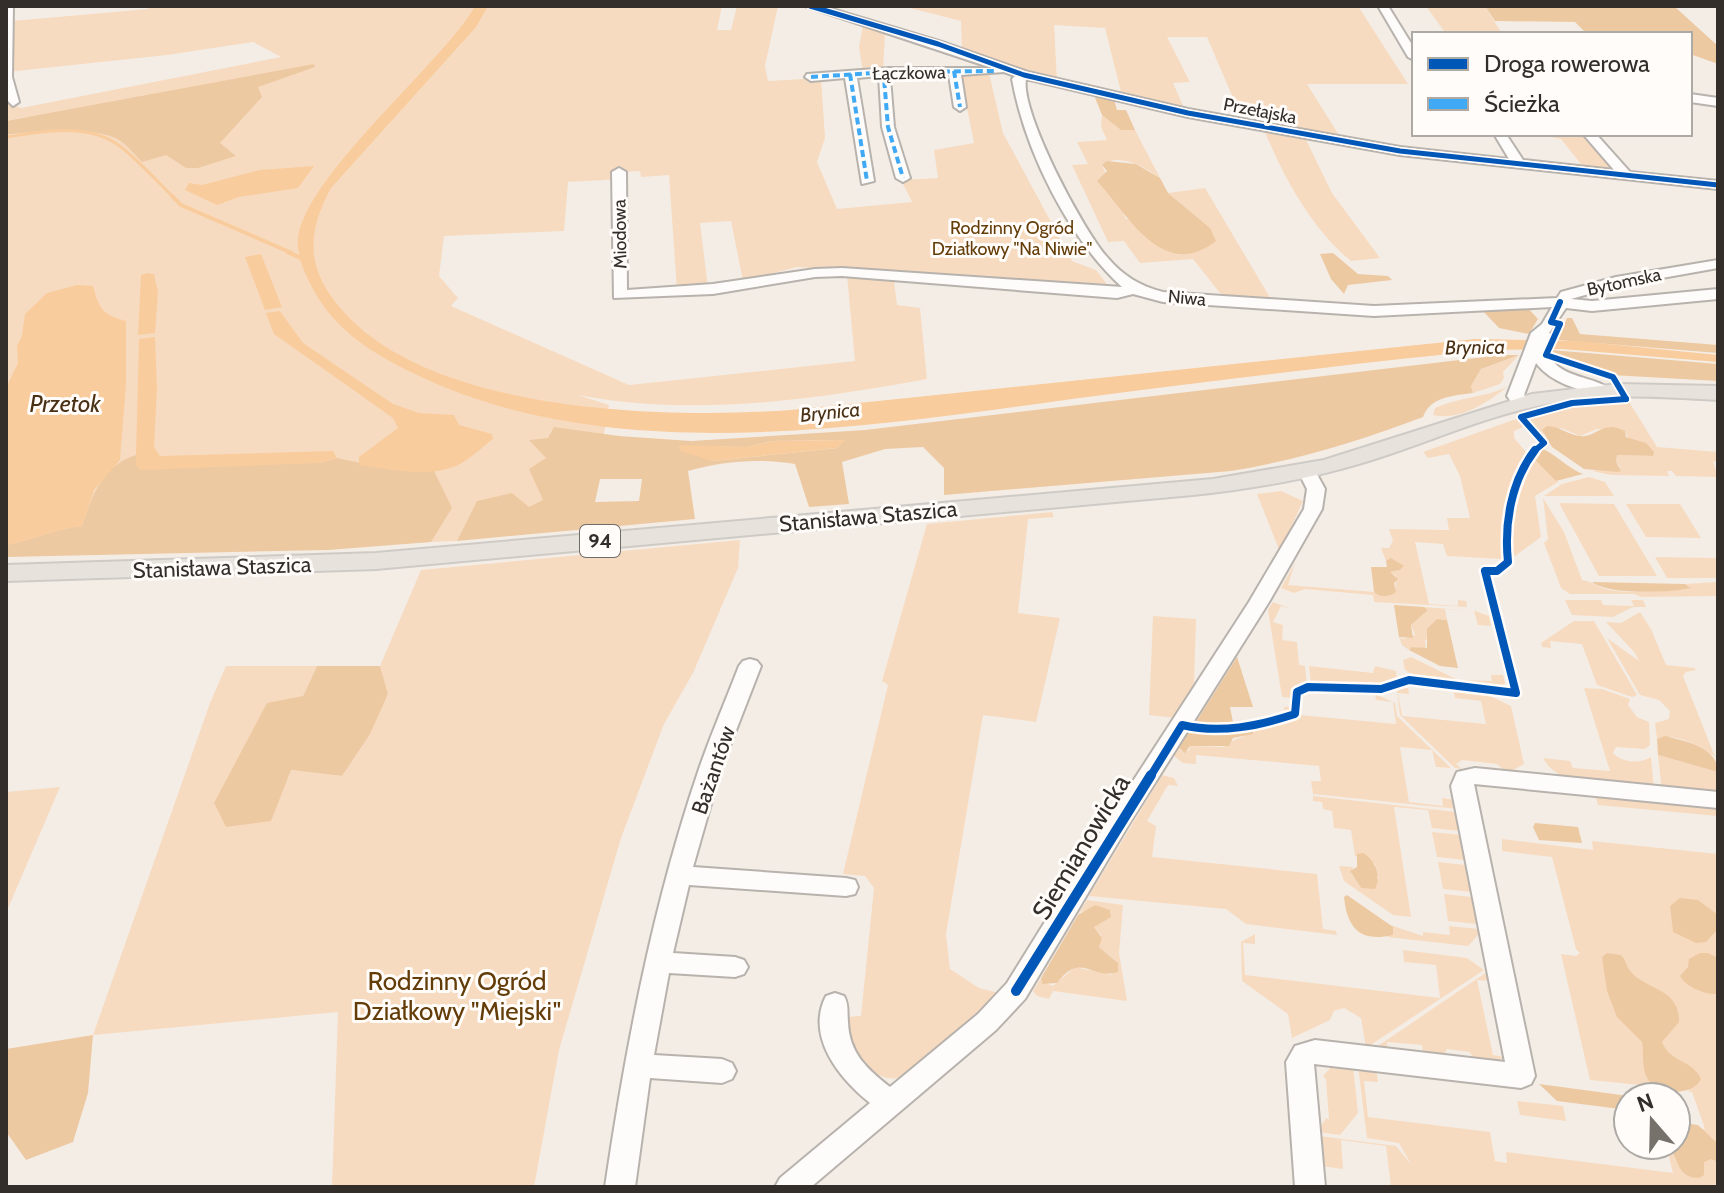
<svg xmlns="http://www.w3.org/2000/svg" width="1724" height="1193" font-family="Cabin,sans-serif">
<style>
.green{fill:#f7dbc0}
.forest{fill:#edc9a2;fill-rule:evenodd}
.water{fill:#f9cc9d}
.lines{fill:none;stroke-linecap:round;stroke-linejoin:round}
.stream-far1{stroke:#f9cc9d;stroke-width:3}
.stream{stroke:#f9cc9d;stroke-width:4}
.minor-casing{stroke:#b8b2ad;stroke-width:4}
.major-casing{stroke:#cecbc7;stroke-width:4}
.minor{fill:#fdfcfb;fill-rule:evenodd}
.major{fill:#e8e2dc;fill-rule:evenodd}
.quiet{stroke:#3fa9f5;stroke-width:4;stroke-dasharray:7 4;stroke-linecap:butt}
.cycleway-far3-casing{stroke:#fffcfa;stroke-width:8}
.cycleway-far2-casing{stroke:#fffcfa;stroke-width:10}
.cycleway-far1-casing{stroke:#fffcfa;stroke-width:13}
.cycleway-casing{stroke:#fffcfa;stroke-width:15}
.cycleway-far3{stroke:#0057b8;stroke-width:5}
.cycleway-far2{stroke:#0057b8;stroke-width:6}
.cycleway-far1{stroke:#0057b8;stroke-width:8}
.cycleway{stroke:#0057b8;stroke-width:10}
.labels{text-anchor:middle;stroke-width:6;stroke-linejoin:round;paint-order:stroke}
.far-street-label{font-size:18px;fill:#332e29;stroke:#fffcfa}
.far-park-label{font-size:18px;fill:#633c08;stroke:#fffcfa}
.far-water-label{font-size:20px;font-style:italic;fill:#4a3115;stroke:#fffcfa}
.shield{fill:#fffcfa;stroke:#706c68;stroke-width:2}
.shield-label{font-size:20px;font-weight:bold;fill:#332e29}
.street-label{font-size:22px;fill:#332e29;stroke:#fffcfa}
.water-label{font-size:24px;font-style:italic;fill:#4a3115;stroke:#fffcfa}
.near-street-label{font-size:26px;fill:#332e29;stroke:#fffcfa}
.near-park-label{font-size:26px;fill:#633c08;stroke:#fffcfa}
</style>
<rect width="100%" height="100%" fill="#f4ede6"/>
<!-- green -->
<g class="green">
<path d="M149 6H722L717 30H731L737 6H778L765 66 768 81 821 78 825 138 817 162 837 209 912 202 901 180 938 178 934 150 974 143 960 73H989L1003 133 1072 261 1096 270 1109 287 797 267 743 281 731 221 700 223 708 288 677 290 669 175 641 177 640 171 622 172V179L568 182 564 231 444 236 439 276 458 298 451 306 629 385 855 361 847 275 894 281 897 305 920 308 927 379C812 400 693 417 578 395L609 405 591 507 459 538 457 541 6 557V138L19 136 15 128 26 117 6 121V102L21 108 281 57 253 42 167 55 7 72 12 21 148 9Z"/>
<polygon points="902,6 1358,6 1408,84 1307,84 1342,140 1242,119 1207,37 1167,37 1190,82 1173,83 1184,108 1122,96 1105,28 1054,25 1057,80 1014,70 962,50 961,21"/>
<polygon points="1426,6 1485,6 1502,34 1446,34"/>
<polygon points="863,25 885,32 883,71 863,72 859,47"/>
<path d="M1102 115 1121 130H1135L1160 178C1145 167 1119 152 1102 165L1126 219 1210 228 1168 193 1205 188 1272 301 1245 300 1220 293 1193 259 1140 263 1124 241 1108 242 1072 165 1088 164 1077 142 1107 140 1101 127Z"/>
<path d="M1265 132 1306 140 1332 193 1380 258 1351 261C1312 229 1284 178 1265 132Z"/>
<polygon points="1534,134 1584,134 1616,169 1584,168 1561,139"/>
<polygon points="1519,355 1503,372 1504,378 1500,384 1473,393 1471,386 1481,369"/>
<path d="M1507 387C1487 403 1460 421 1433 415L1435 408C1458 397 1484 398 1507 387Z"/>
<polygon points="1628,400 1657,447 1718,452 1718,460 1713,462 1718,477 1676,476 1672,471 1667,471 1669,476 1611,475 1592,471 1620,467 1616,462 1617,455 1653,456 1642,442 1628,438 1625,431 1597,429 1580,436 1561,428 1542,434 1547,439 1544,439 1528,416 1566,405"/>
<path d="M1516 419 1525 426 1514 431V438L1527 453C1505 482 1506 524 1501 559L1447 556 1443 544 1415 542 1429 604 1458 606V600L1466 601 1467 607 1374 602 1373 595 1305 589 1294 593 1281 588 1295 563 1288 585 1374 592 1385 596 1395 593 1396 576 1389 572 1400 570 1386 561 1381 548H1389L1393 541 1389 529 1449 530 1447 518H1470L1460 476 1449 454 1428 458 1423 452Z"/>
<polygon points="1531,456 1558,482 1535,496 1541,537 1515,556 1511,555 1516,498"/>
<polygon points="1589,477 1605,482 1614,496 1544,496 1562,484"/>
<polygon points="1281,491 1303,501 1280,552 1257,494"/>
<path d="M1543 498 1564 532 1582 580C1593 581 1597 588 1610 590 1635 594 1663 591 1688 589L1690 587 1685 584 1718 582V596L1641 597 1634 594H1570L1561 588 1544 543 1548 539Z"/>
<polygon points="1559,503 1614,504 1657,576 1599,576"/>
<polygon points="1626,504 1680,504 1701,538 1646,537"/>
<path d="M1052 512 1054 517 1028 519 1018 613 1060 618 1036 722 983 715 946 934 950 969 979 988 1007 995 907 1075C885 1085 871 1071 854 1057L845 1017 861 1016 874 888 865 876 843 874 888 685 882 681 927 524Z"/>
<polygon points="740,540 738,568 693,673 664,724 621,838 559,1050 534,1187 332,1187 338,1012 93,1035 210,703 226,666 317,666 303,696 291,770 342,776 388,695 380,666 421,570"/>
<polygon points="1655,557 1717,558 1718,578 1667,578"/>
<polygon points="1565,600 1601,600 1603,605 1634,606 1631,600 1643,600 1646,607 1633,607 1613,617 1572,615"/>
<path d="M1273 602 1292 609 1281 606 1273 622 1283 625 1282 640 1297 642 1299 665 1305 666 1308 694 1298 693 1300 715 1396 724 1393 702 1376 700 1375 694 1395 703 1397 716 1451 768 1436 767 1432 750 1400 747 1409 802 1443 806 1442 798 1456 800 1458 809 1313 794 1311 781H1321L1319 766 1196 755V764L1183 763 1174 756 1179 748 1181 751H1189L1190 746 1224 747C1235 737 1243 739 1253 730L1248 728 1286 720 1284 707H1296L1294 698 1282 697 1268 610Z"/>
<polygon points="1424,607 1475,611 1489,616 1491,626 1478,625 1474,611 1445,609 1447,620 1441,619 1425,641 1426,649 1414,647 1409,650 1402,645 1399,637 1403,639 1415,635 1411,625 1428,610"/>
<path d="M1640 612 1651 629 1666 665 1695 668 1696 670 1686 672 1683 676 1715 757C1701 746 1673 732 1657 739L1655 723 1669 719 1670 711 1659 700 1640 695 1607 638 1639 661 1635 653 1606 622 1621 623Z"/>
<polygon points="1153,616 1196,619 1194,683 1175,718 1149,715"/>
<polygon points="1574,621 1594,621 1637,695 1632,697 1597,685 1582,644 1550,641 1551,648 1542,647 1541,643"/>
<polygon points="1411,657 1458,680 1492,681 1491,675 1503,675 1505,684 1494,688 1421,680 1405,670 1403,660"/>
<polygon points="1309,666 1373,673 1375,666 1396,671 1397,683 1372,689 1311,683"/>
<polygon points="1408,688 1409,694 1398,693 1402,716 1486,724 1481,701 1455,698 1454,692 1490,696 1511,706 1524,764 1508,773 1497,764 1462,760 1456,764 1462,769 1455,768 1400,715 1397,689"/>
<path d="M1584 688 1602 689 1630 699 1628 705 1637 717 1649 722 1650 745 1645 749 1616 747 1613 753C1623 763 1640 764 1651 757L1654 790C1623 786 1558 790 1543 758L1570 761 1573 768 1610 771Z"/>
<polygon points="1658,755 1718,772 1718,795 1662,791"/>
<polygon points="1162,775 1174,778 1178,786 1168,785 1147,821 1156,826 1152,857 1317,874 1323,929 1336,931 1337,935 1246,924 1226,909 1089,896"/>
<polygon points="60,787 6,913 6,792"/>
<polygon points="1595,794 1718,807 1718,816 1598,805"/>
<polygon points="1313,796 1456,812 1460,831 1432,828 1428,810 1394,807 1411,917 1393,915 1344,881 1339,866 1353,867 1351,873 1361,888 1379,878 1374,870 1375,864 1355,856 1351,830 1334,828 1332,811 1323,809 1322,802 1313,801"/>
<polygon points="1432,832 1461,835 1465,860 1437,857"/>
<polygon points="1502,839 1593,850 1592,841 1718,854 1718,1187 1391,1187 1386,1146 1341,1140 1343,1169 1321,1166 1319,1136 1396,1146 1411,1164 1399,1143 1367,1138 1358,1066 1376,1068 1378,1082 1364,1081 1368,1117 1490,1132 1495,1161 1507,1163 1506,1152 1673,1173 1666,1145 1676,1145 1676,1127 1705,1129 1692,1092 1687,1092 1691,1090 1590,1080 1561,954 1576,956 1580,953 1576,949 1552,857 1502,851"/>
<polygon points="1438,862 1466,865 1471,892 1443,889"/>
<polygon points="1444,894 1472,897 1477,924 1448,921"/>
<polygon points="1087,900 1123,905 1119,953 1127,1001 1053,991 1049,999 1037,996 1033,991 1041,978 1041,981 1053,986 1075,967 1111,975 1115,960 1099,947 1101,935 1094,927 1099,922 1082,911 1078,915"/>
<polygon points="1390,925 1423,936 1423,932 1450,935 1449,926 1478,929 1479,934 1468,946 1387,937 1393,935"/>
<polygon points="1255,934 1255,944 1243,943 1245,975 1440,998 1436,965 1404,962 1403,950 1467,958 1484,970 1366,1048 1361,1018 1344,1008 1334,1011 1330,1020 1292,1038 1288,1014 1242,981 1241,942"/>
<polygon points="1487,972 1491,981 1477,980 1493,1055 1504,1057 1490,1068 1474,1060 1470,1052 1447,1049 1443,1056 1424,1058 1422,1045 1387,1042 1388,1056 1366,1054"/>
<polygon points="1335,1063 1353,1066 1358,1113 1340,1135 1317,1132 1326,1118 1329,1120 1326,1079 1323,1076"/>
<polygon points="1517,1101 1563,1106 1566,1121 1520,1115"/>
</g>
<!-- forest -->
<g class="forest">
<polygon points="1485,6 1674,6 1718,46 1718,64 1690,54 1690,34 1587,34 1575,22 1495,21"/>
<path d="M314 64 315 67 258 87 262 97 220 143 236 156 198 168H186L166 155 142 162C135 155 127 145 119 140 97 126 31 131 6 135V121Z"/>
<polygon points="1094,95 1114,99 1117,110 1126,110 1135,130 1121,130 1102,115"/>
<path d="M1107 161 1136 164 1160 178 1168 193 1210 228 1216 241C1162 283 1128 214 1097 181L1107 171 1102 165Z"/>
<polygon points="1333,253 1358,274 1388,276 1392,280 1348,285 1344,294 1331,279 1320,254"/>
<polygon points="1526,306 1538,319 1529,334 1499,328 1480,308"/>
<polygon points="1567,318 1572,318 1580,334 1718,345 1718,353 1558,340"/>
<polygon points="1551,350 1718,364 1718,381 1611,375 1550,355"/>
<path d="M1502 355H1519L1481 369 1471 386 1473 393C1453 396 1431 396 1423 417 1360 441 1298 460 1231 471L944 495V468L923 447 885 449 842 462 849 504 809 507 795 464C759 458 723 461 688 471L695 519 457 541 477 501 512 493 529 507 543 500 529 469 546 458 529 440 548 438 554 427 619 436 691 441 865 430ZM844 440 837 448 713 461 679 446 747 447 773 441ZM642 479 639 501 595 502 600 479Z"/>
<path d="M1547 426C1560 426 1568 435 1580 436 1597 438 1602 419 1625 431L1626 437 1646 443 1654 452 1653 456 1617 455 1616 462 1621 471 1618 472 1584 469 1552 447 1542 430Z"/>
<path d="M1539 448C1553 451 1567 468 1583 474L1556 481 1531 456Z"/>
<path d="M136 455V465L319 463 337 458 393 470 434 471 452 508 431 542 328 550 6 557V545C33 540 55 529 82 526 92 496 103 465 136 455Z"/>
<path d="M1391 558 1404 566 1400 570 1390 572 1398 579 1394 583 1396 592C1390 597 1380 598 1374 592L1371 567H1387L1386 561Z"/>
<path d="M1592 582 1685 584 1691 588C1671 593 1607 595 1592 582Z"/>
<polygon points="1394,605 1424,607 1428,610 1411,625 1413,638 1399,637"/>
<polygon points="1437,619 1447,620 1458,668 1440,666 1409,650 1412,647 1427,648 1427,629"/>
<polygon points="1237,657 1253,707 1230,707 1233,722 1229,724 1194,725"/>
<polygon points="317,666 380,666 388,694 370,734 342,776 291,770 271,821 226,827 214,803 267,703 303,696"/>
<polygon points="1248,728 1253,730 1253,734 1233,738 1229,746 1190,746 1185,753 1179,748 1189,732"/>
<path d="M1665 736C1685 741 1718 747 1718 772L1658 755 1657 739Z"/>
<polygon points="1535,823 1578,827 1582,843 1539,840 1533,827"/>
<path d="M1363 853C1375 859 1382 878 1375 889L1361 888 1350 871 1357 867V854Z"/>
<path d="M1347 895 1393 927V935C1359 943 1347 927 1344 897Z"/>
<polygon points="1680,898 1698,900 1718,915 1718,929 1706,942 1696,943 1673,932 1670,906"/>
<path d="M1095 905 1110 910 1111 917 1094 927 1102 938 1099 947 1118 963V972C1091 981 1082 950 1057 983L1042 984 1041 978 1078 915Z"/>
<path d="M1607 953 1621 955C1627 961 1626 967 1631 972 1646 990 1680 988 1679 1022L1662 1042C1670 1063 1692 1059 1701 1079 1694 1096 1660 1095 1649 1081 1641 1070 1644 1054 1642 1042L1617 1017 1607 991 1602 957Z"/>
<path d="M1708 953 1718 958V994C1705 995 1686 987 1680 976L1688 967 1689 959 1700 953Z"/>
<polygon points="93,1035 88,1093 73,1142 26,1160 7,1133 6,1049"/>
<polygon points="1539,1084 1636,1097 1628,1097 1628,1110 1557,1101"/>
<path d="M1676 1122 1698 1125 1718 1144V1162L1711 1159 1704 1162V1175L1699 1178C1677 1178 1679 1160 1669 1145H1676Z"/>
</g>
<!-- water -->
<g class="water">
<path d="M475 6H488L476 27 331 188C306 234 306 269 342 310 431 413 664 419 791 410L1475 339 1577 341 1718 355V362L1562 349 1485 350C1362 363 1251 376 1126 392 903 420 627 476 417 375 360 348 321 320 300 260L285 253 289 251 300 255C277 198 442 66 475 6Z"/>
<polygon points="314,166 298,188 239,197 217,205 185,190 189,183 202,185 260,170"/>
<polygon points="261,254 282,307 265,310 245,257"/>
<polygon points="148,273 154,274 158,292 155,333 138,335 141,275"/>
<path d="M77 285 93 286C99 309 103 315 126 321V384L120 460 94 490 82 526C55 529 33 540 6 545V388L18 363 17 346 22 336 25 314 47 293Z"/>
<path d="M280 311 303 343 393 404 419 413 454 415 459 425 492 434 493 439C481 448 469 460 456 466 427 478 388 469 359 465V457L398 428 393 418 274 334 266 313Z"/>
<polygon points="155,337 157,388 154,447 160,456 333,451 337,458 319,463 140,470 136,465 136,455 139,339"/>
<polygon points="845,440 837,448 713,461 680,451 679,445 746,447 773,441"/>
</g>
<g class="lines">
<!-- stream-far1 -->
<path class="stream-far1" d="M6 137C42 131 90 122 121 147 140 162 157 181 174 198"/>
<!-- stream -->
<polyline class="stream" points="172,196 181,205 292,253"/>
<!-- minor casing -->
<g class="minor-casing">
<g id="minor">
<polygon points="6,6 13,6 12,77 19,102 13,106 6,99"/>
<path d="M805 6H822L942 42 1028 72 1188 109 1400 147 1509 159 1494 134H1506L1523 160 1614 170 1583 134H1596L1630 172 1718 181V189L1400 155 1188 117 1026 79C1020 112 1083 230 1107 257 1123 276 1140 286 1163 292L1374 306 1557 298 1561 292 1616 277 1718 260V268L1617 286 1571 299 1592 301 1718 289V299L1592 311 1566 308 1549 333 1556 338 1548 355C1563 380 1594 375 1613 391L1605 396C1580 390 1552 384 1536 363L1524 395 1531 404 1522 409 1516 408 1507 396 1531 333 1542 324 1552 307 1374 316 1163 302 1133 294 1117 298 842 276 815 277 713 294 614 298 612 172 619 168 626 172 627 290 713 284 815 269 842 268 1122 287C1068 238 1025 151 1012 79L1015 76 1004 72 961 75 966 107 960 111 954 107 949 75 892 76 890 78 894 127 910 178 903 182 896 178 882 127 879 76 857 78 874 181 862 184 845 78 811 81 805 77 807 74 889 68H992Z"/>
<polygon points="1378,6 1388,6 1414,48 1414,60 1408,57"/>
<polygon points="1690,94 1718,98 1718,106 1690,102"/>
<path d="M1307 466 1313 467 1325 489 1322 509 1269 602 1129 824 1025 999 996 1030 811 1187H775L780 1178 870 1103C840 1079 805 1037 826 996L835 993 844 996C849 1005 847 1012 848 1022 849 1053 867 1069 890 1087L978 1014 1007 983 1113 812 1249 602 1304 509 1307 489 1298 471Z"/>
<path d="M750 659 757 661 761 666 721 769 693 867 846 878 855 880 858 887 855 894 846 896 689 885 673 953 735 957 744 960 748 967 744 974 735 977 669 973 654 1055 722 1059 732 1063 736 1071 732 1079 722 1083 650 1078 635 1187H605C626 1045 653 904 699 769 711 734 726 700 739 666L743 661Z"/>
<polygon points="1475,768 1718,792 1718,808 1474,784 1535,1076 1531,1084 1521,1088 1314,1064 1325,1187 1295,1187 1286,1062 1295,1046 1315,1040 1505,1062 1451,786 1457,772"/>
</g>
</g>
<!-- major casing -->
<g class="major-casing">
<path id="major" d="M1618 384 1718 386V400C1665 397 1612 393 1559 402 1499 411 1442 437 1384 456 1322 477 1258 488 1193 495L376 569 6 581V565L376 553 1213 479 1324 460 1532 394Z"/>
</g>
<!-- minor -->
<use href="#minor" class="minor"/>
<!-- major -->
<use href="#major" class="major"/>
<!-- quiet -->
<g class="quiet">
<polyline points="954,71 960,107"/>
<polyline points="889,72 884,78 888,127 903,178"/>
<polyline points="850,74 867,181"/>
<polyline points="811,77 889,72 995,71"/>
</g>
<!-- cycleway-far3 casing -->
<g class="cycleway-far3-casing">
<polyline id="cycleway-far3" points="810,6 938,44 1024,75 1188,113 1400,151 1718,185"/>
</g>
<!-- cycleway-far2 casing -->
<g class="cycleway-far2-casing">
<g id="cycleway-far2">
<polyline points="1560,302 1551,322 1560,324 1546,355 1613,377 1626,399"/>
<polyline points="1533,452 1544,443 1521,417 1572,403 1626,399"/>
</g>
</g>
<!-- cycleway-far1 casing -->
<g class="cycleway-far1-casing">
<path id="cycleway-far1" d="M1150 777 1182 725C1221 734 1258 726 1295 714L1297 692 1308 687 1381 689 1409 680 1516 693 1485 571H1497L1508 562C1504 524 1511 481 1535 450"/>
</g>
<!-- cycleway casing -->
<g class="cycleway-casing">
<polyline id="cycleway" points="1016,991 1151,775"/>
</g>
<!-- cycleway-far3 -->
<use href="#cycleway-far3" class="cycleway-far3"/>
<!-- cycleway-far2 -->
<use href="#cycleway-far2" class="cycleway-far2"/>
<!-- cycleway-far1 -->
<use href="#cycleway-far1" class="cycleway-far1"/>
<!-- cycleway -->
<use href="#cycleway" class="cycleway"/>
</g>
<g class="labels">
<!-- far-street labels -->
<g class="far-street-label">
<text transform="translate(909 73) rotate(-1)" y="6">Łączkowa</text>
<text transform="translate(1260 111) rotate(11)" y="6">Przełajska</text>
<text transform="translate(620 234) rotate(-91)" y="6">Miodowa</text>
<text transform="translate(1624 282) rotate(-12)" y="6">Bytomska</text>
<text transform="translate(1187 298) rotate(5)" y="6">Niwa</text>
</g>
<!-- far-park labels -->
<g class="far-park-label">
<text x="1012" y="234">Rodzinny Ogród<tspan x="1012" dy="21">Działkowy "Na Niwie"</tspan></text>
</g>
<!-- far-water labels -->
<g class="far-water-label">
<text transform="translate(1475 347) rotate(-1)" y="7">Brynica</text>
<text transform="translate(830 412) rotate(-6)" y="7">Brynica</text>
</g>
<!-- shield labels -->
<rect class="shield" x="580" y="525" width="40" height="32" rx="6"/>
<g class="shield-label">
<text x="600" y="548">94</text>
</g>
<!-- street labels -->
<g class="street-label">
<text transform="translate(868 516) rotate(-5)" y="8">Stanisława Staszica</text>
<text transform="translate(222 567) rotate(-2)" y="8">Stanisława Staszica</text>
<text transform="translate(713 770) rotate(-71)" y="8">Bażantów</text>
</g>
<!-- water labels -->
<g class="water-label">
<text x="65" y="412">Przetok</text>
</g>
<!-- near-street labels -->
<g class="near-street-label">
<text transform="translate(1081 847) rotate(-59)" y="9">Siemianowicka</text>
</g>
<!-- near-park labels -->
<g class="near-park-label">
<text x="457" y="990">Rodzinny Ogród<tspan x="457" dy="30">Działkowy "Miejski"</tspan></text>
</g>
</g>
<!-- border -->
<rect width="1724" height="1193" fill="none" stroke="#332e29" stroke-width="16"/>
<!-- legend -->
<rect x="1412" y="32" width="280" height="104" fill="#fffcfa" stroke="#adaaa6" stroke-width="2"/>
<rect x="1428" y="58" width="40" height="12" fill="#0057b8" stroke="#adaaa6" stroke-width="2"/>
<text x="1484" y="72" font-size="24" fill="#332e29">Droga rowerowa</text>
<rect x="1428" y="98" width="40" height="12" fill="#3fa9f5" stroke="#adaaa6" stroke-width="2"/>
<text x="1484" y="112" font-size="24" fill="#332e29">Ścieżka</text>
<!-- north arrow -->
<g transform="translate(1652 1121) rotate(340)"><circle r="38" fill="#fffcfa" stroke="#adaaa6" stroke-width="2"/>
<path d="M0-6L14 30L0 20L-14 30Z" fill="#77716b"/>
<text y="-12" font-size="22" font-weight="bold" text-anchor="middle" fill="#332e29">N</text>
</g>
</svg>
